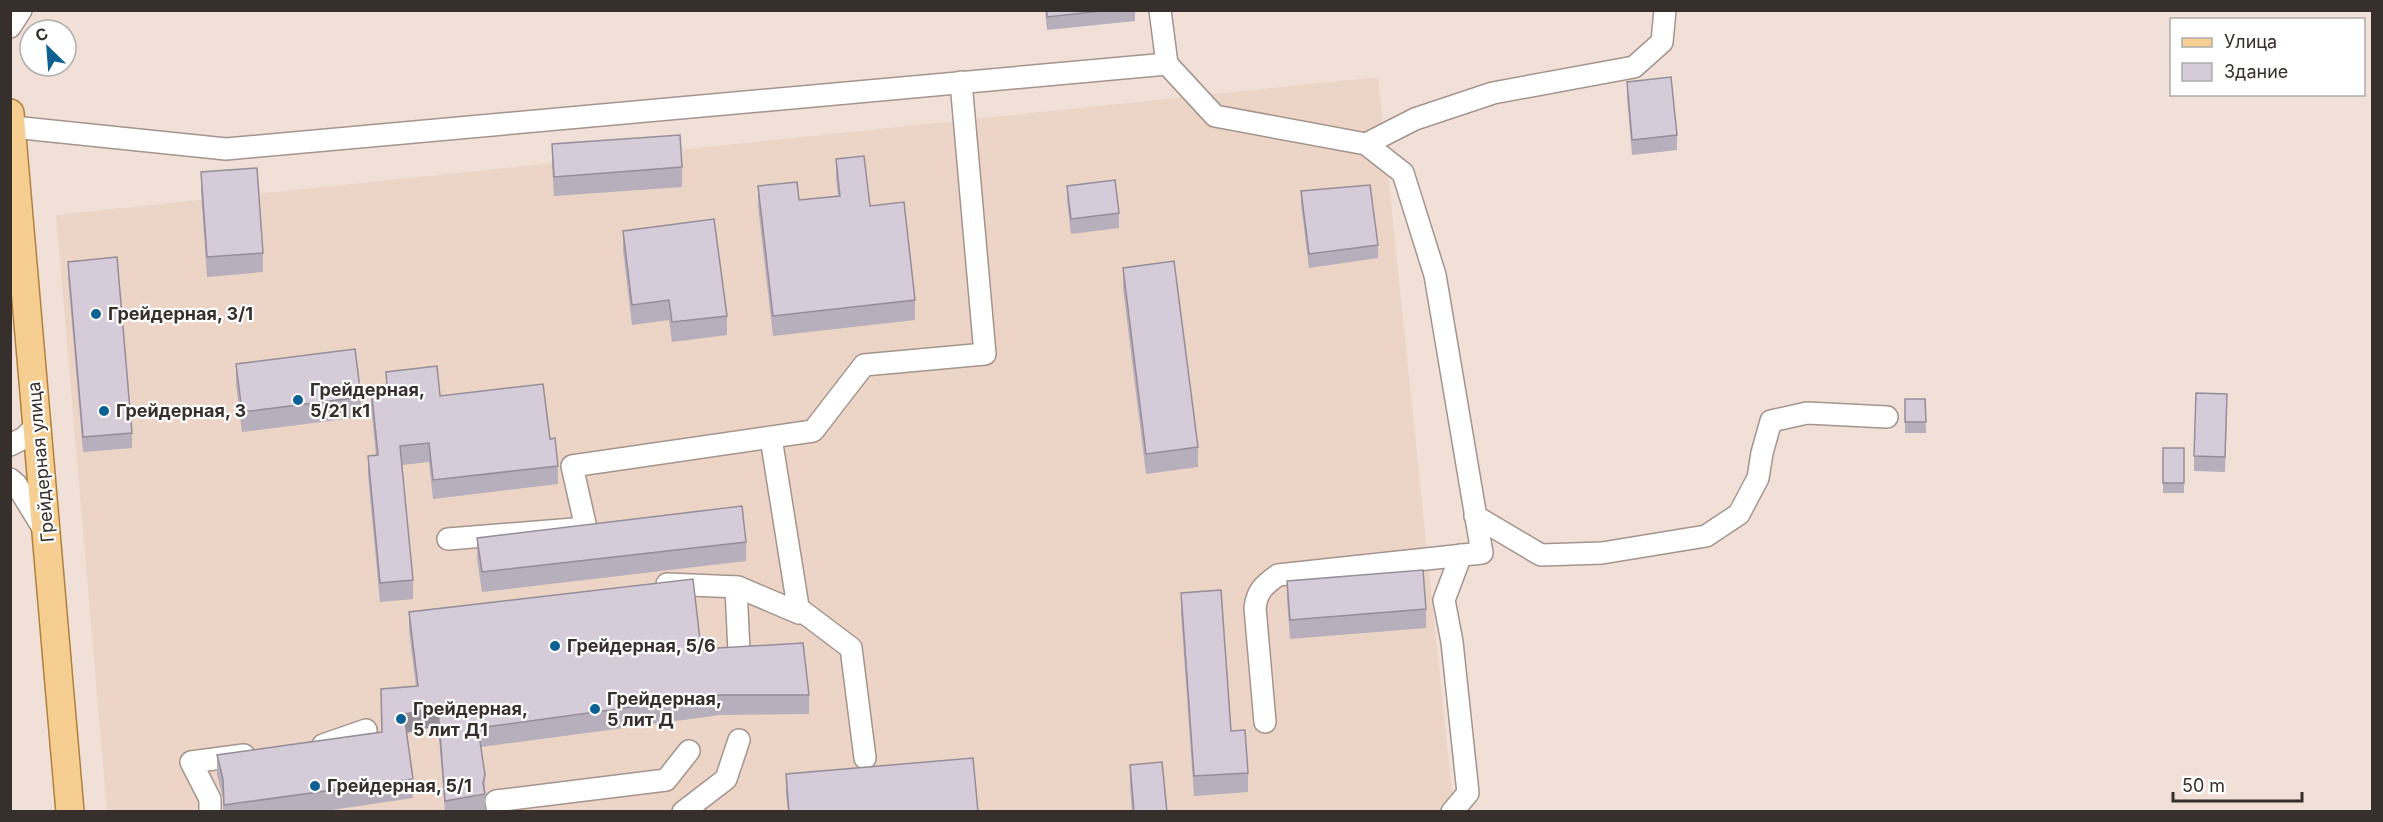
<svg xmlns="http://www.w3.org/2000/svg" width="2383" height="822" font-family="Inter,sans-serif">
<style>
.built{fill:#ecd4c7}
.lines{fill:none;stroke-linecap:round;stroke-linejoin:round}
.minor-casing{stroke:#a4948c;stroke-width:24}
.major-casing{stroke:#b0813e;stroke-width:30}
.minor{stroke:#fff;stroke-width:21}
.major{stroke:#f7ce91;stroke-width:27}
.wall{fill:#b7afbb}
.shaded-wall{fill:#958e98}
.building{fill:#d5cbd9;stroke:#958e98;stroke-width:1.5}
.poi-dot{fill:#0d6192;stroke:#fff;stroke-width:2}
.labels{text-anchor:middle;stroke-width:4.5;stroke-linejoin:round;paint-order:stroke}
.poi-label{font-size:18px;font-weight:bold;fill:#362f2c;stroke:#fff;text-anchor:start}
.street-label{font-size:18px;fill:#362f2c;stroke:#fff}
</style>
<rect width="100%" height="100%" fill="#f1e0d8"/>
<!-- built -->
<polygon class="built" points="1378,77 1454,811 107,811 56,215"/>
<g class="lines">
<!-- minor casing -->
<g class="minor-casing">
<g id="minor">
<path d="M1160 10 1167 64 1215 116 1366 144 1403 173 1435 275 1482 553 1278 575C1264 585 1257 591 1255 608L1265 722"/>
<polyline points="10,27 21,10"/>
<polyline points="13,127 226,149 1167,64"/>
<polyline points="1366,144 1415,119 1493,93 1634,67 1662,42 1665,10"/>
<polyline points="10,445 24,438 38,424"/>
<polyline points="10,479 16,484 45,531"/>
<polyline points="1475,516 1541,555 1602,553 1706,536 1739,514 1758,478 1762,453 1771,421 1807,413 1887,417"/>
<polyline points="448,539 586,528 572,466 813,431 864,365 985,354 961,82"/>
<polyline points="667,584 738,587 799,613 771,438"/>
<polyline points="736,587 739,652"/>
<polyline points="798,608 851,648 865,758"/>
<polyline points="323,745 366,730"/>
<polyline points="210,812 210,799 191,762 244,755"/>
<polyline points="498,812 496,801 666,780 689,751"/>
<polyline points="683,812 726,779 739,740"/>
<polyline points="1452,812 1468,793 1452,642 1444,600 1461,555"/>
</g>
</g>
<!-- major casing -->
<g class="major-casing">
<polyline id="major" points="10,113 70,812"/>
</g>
<!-- minor -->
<use href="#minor" class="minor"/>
<!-- major -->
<use href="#major" class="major"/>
</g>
<!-- wall -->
<g class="wall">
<polygon points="1045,10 1135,10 1135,21 1047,30"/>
<polygon points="1627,82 1677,135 1677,150 1632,155 1627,97"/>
<polygon points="552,144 682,167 682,187 554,196 552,164"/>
<polygon points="836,159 870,206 915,300 915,320 773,336 758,206 758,186 799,200 838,196 836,179"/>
<polygon points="201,172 263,253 263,272 207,277 201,192"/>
<polygon points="1067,186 1119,213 1119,228 1071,234 1067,201"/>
<polygon points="1301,191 1378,245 1378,258 1309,268 1301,204"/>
<polygon points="623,231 727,316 727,335 672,342 669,320 632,325 623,250"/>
<polygon points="68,262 132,433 132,448 83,452 68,277"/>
<polygon points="1123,268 1198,447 1198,467 1146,474 1123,288"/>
<polygon points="236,364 361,397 361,417 242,432 236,384"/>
<polygon points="386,372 440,396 550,439 558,466 558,484 433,499 429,462 402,465 413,580 413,599 380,602 368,475 368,456 376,456 371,406 371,387 386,386"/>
<polygon points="1905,399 1925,399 1926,433 1905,433"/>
<polygon points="2227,409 2225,472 2194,471 2194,456"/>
<rect x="2163" y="448" width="21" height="45"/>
<polygon points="477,538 746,542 746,561 482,592 477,558"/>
<polygon points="1287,581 1426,609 1426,628 1290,639 1287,600"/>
<polygon points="1181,593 1231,731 1248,773 1248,792 1194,796 1181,613"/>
<polygon points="409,612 701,649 809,695 809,714 720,715 481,747 485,775 485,812 445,812 438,726 407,733 413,779 413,798 318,812 223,812 223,798 217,775 217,755 382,732 381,689 416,686 409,631"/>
<polygon points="1130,765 1167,812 1132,812 1130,785"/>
<polygon points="786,774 978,812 788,812 786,794"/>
</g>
<!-- shaded-wall -->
<polygon class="shaded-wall" points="438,707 438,726 404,733 404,714"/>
<!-- building -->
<g class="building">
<polygon points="1047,10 1110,10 1047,17"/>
<polygon points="1671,77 1677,135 1632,140 1627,82"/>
<polygon points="680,135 682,167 554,177 552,144"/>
<polygon points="864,156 870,206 904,202 915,300 773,316 758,186 797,182 799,200 840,196 836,159"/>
<polygon points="257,168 263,253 207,257 201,172"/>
<polygon points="1115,180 1119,213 1071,219 1067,186"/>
<polygon points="1370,185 1378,245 1309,254 1301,191"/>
<polygon points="714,219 727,316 672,322 669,300 632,305 623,231"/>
<polygon points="117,257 132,433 83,437 68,262"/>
<polygon points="1174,261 1198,447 1146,454 1123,268"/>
<polygon points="355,349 361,397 242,412 236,364"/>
<polygon points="437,366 440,396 543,384 550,439 555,438 558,466 433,480 429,443 400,446 413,580 380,583 368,456 378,455 371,387 387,386 386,372"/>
<polygon points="2196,393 2227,394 2225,457 2194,456"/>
<polygon points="1905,399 1925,399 1926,422 1905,422"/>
<rect x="2163" y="448" width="21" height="35"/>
<polygon points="742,506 746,542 482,572 477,538"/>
<polygon points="1423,570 1426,609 1290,620 1287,581"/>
<polygon points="693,579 701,649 803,643 809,695 720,695 478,728 485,775 483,783 485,794 445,801 438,707 404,714 413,779 224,805 223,779 217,755 382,732 381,689 418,686 409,612"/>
<polygon points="1221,590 1231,731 1245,730 1248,773 1194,776 1181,593"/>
<polygon points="973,758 978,812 789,812 786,774"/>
<polygon points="1162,762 1167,812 1134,812 1130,765"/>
</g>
<!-- markers -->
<g class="poi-dot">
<circle cx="96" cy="314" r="6"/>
<circle cx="298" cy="400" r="6"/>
<circle cx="104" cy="411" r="6"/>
<circle cx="555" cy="646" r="6"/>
<circle cx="595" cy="709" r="6"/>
<circle cx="401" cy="719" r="6"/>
<circle cx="315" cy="786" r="6"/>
</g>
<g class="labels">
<!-- poi labels -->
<g class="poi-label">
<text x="108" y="320">Грейдерная, 3/1</text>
<text x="310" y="396">Грейдерная,<tspan x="310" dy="21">5/21 к1</tspan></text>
<text x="116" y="417">Грейдерная, 3</text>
<text x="567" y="652">Грейдерная, 5/6</text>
<text x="607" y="705">Грейдерная,<tspan x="607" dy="21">5 лит Д</tspan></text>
<text x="413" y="715">Грейдерная,<tspan x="413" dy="21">5 лит Д1</tspan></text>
<text x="327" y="792">Грейдерная, 5/1</text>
</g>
<!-- street labels -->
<g class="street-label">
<text transform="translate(41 462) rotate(-95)" y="6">Грейдерная улица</text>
</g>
</g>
<!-- border -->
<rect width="2383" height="822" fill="none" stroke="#362f2c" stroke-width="24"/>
<!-- legend -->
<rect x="2170" y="18" width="195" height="78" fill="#ffffff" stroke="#afacab" stroke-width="1.5"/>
<rect x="2182" y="38" width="30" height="9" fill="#f7ce91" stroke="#afacab" stroke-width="1.5"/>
<text x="2224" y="48" font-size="18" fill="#362f2c">Улица</text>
<rect x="2182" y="63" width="30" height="18" fill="#d5cbd9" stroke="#afacab" stroke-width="1.5"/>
<text x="2224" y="78" font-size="18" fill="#362f2c">Здание</text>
<!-- north arrow -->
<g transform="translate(48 48) rotate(335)"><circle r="28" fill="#ffffff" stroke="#afacab" stroke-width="1.5"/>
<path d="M0-4.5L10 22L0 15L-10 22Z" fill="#0d6192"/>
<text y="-9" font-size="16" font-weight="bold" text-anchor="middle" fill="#362f2c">С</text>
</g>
<!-- scale -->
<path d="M2173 792v9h129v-9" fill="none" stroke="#362f2c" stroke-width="3"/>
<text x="2182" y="792" font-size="18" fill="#362f2c" stroke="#ffffff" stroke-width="4.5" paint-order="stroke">50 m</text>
</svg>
